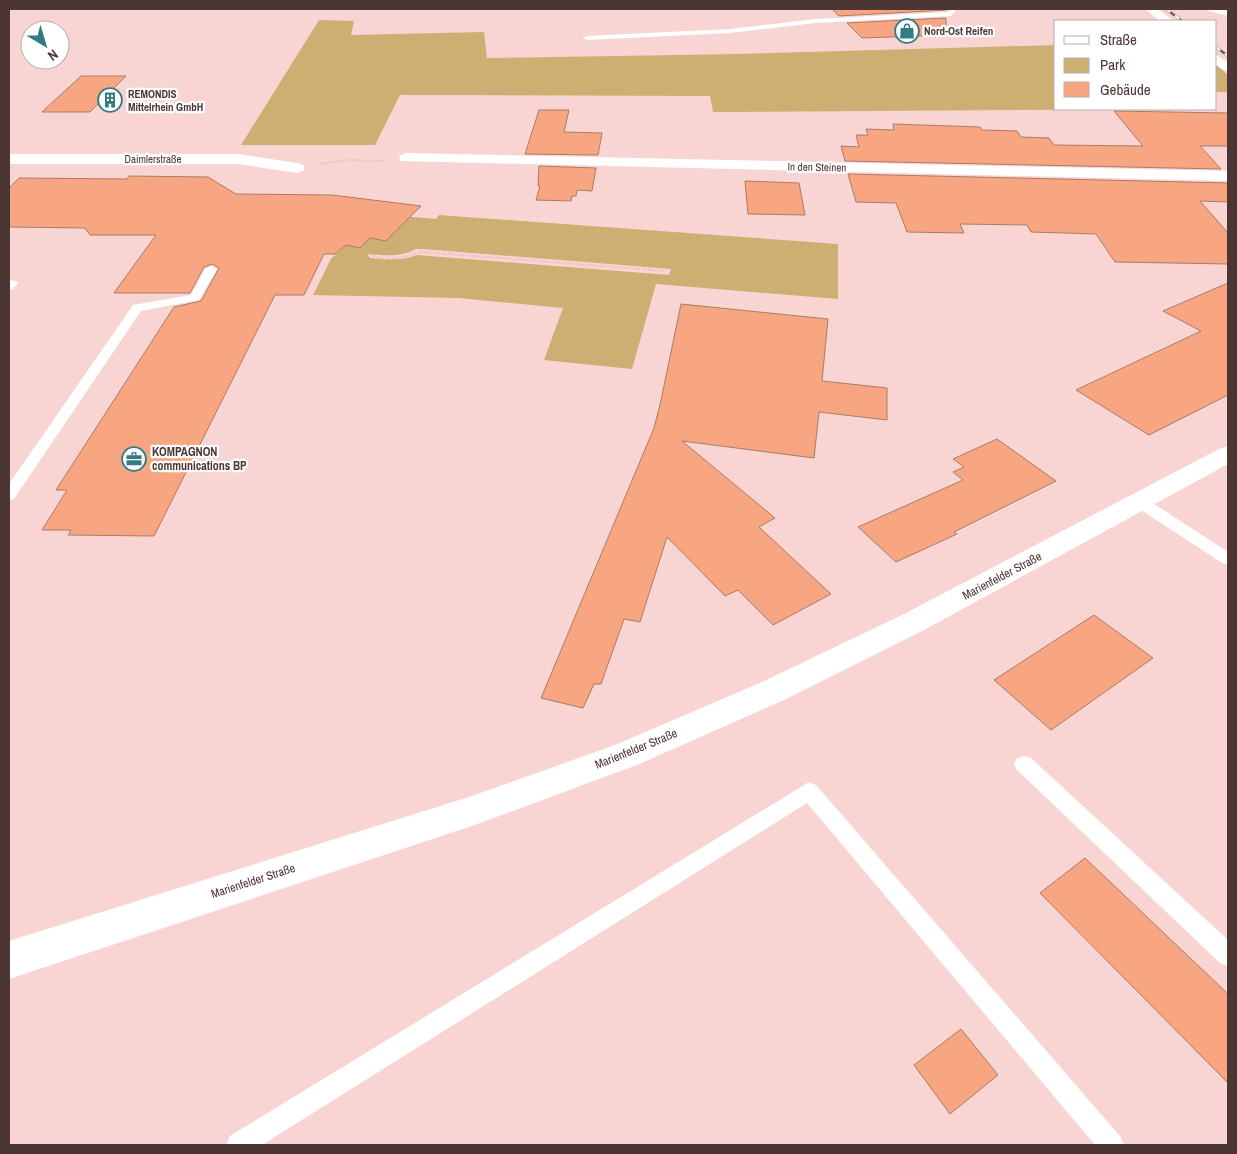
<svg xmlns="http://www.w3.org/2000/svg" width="1237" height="1154" font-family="'Archivo Narrow',sans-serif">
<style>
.green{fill:#cdaf73;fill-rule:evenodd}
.building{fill:#f8a682;stroke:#a97b67}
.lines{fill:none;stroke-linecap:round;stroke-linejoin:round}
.path{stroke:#b79997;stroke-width:2;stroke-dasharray:0.5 2.5;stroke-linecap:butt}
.lane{fill:#fff;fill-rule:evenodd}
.street{fill:#fff;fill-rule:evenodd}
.rail-casing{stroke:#775e5b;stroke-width:2.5}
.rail{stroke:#fff;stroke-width:2;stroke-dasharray:5.5;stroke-linecap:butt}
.labels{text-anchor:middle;stroke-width:4.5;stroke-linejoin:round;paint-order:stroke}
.far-poi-label{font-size:11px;font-weight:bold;fill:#4c3634;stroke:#fff;text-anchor:start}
.far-street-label{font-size:11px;fill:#4c3634;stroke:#fff}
.poi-label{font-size:12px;font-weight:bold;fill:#4c3634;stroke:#fff;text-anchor:start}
.street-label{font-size:12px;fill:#4c3634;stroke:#fff}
</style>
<rect width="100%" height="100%" fill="#f8d5d2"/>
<!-- green -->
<g class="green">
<polygon points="319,20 354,21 351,35 484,32 487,58 737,54 1056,45 1056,109 1195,109 713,112 710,96 400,95 375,145 241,145"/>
<polygon points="1216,65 1228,75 1228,92 1216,92"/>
<path d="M439 215 838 244V299L656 284 632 369 544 360 563 308 459 298 313 295 331 259 358 233 403 216 436 219ZM416 249H423L671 269 669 275 417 255C402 261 386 260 370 258L367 254C384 255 399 258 416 249Z"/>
</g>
<!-- building -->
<g class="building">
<polygon points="832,9 946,9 946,10 839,16"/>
<polygon points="946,18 946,35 862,38 847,23"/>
<polygon points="81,76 126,76 90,112 42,112"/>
<polygon points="539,110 569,110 564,132 602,133 598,155 525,154"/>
<polygon points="1114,111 1228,113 1228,146 1200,146 1221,169 845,161 841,146 859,147 856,135 868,135 866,129 894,130 893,124 980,127 982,130 1017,131 1021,137 1049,138 1054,145 1143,146"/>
<polygon points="539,166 596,168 592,191 577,190 576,196 572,196 571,201 536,200 540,186 538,186"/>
<polygon points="848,174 1228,183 1228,202 1200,201 1228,233 1228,264 1115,262 1096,234 1031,232 1027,225 960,224 964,233 907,232 896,203 856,202"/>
<polygon points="129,176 208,177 236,194 332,195 421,206 386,241 370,238 360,248 346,245 335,254 324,254 304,295 275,295 154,536 68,535 71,530 42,530 67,490 56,490 174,307 201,301 219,268 212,264 204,267 190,293 114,293 156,235 90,235 85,228 9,227 9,188 19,178 127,179"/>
<polygon points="745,181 799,183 805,215 748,214"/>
<polygon points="1228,283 1228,395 1149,435 1076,390 1201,331 1163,311"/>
<polygon points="681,304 828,319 822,381 887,388 887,420 819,412 814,458 682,441 775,518 759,527 831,594 773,625 738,590 725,596 667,537 640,622 624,619 601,684 594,684 583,708 541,698 654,428 660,405"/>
<polygon points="997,439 1056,481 954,532 957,534 896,562 858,527 963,480 953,472 964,467 953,459"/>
<polygon points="1094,615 1153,658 1051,730 994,680"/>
<polygon points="1085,858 1228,994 1228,1083 1040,893"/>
<polygon points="961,1029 998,1075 950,1114 914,1065"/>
</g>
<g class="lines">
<!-- path -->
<g class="path">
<polyline points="320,164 347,160 384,161"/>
<path d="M377 212 389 215 400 231 399 239 390 247 370 253C386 265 405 256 422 252L666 271"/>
</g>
<!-- lane -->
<g class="lane">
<polygon points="951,9 957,9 951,16 816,23 729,33 587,40 583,38 587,36 729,29 816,19 949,12"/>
<polygon points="211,266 217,269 199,300 141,311 14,499 9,500 9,484 133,305 191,295 205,269"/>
<polygon points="9,280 16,281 18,283 13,289 9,290"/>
<polygon points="1140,497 1145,498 1228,552 1228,565 1222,563 1135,506 1132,502 1135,498"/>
<polygon points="1024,756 1031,758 1228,940 1228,966 1220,963 1017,770 1014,764 1017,758"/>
<polygon points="809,782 816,785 1120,1136 1124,1145 1095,1145 807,803 262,1145 226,1145 230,1136"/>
</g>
<!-- street -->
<g class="street">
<polygon points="1145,9 1158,9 1173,21 1160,21"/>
<polygon points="1207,9 1228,9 1228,16 1209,11"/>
<polygon points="1216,55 1228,62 1228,72 1216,65"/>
<polygon points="407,153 1228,171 1228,181 401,161 399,158 401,155"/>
<polygon points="9,154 238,154 297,163 303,165 305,168 303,171 297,173 238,164 9,164"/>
<polygon points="1228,446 1228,464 924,630 784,700 637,765 472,826 9,979 9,941 472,796 615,745 762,682 904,614 1219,449"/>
</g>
<!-- rail casing -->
<g class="rail-casing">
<g id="rail">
<polyline points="1166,9 1182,21"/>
<polyline points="1216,47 1228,56"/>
</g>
</g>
<!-- rail -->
<use href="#rail" class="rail"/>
</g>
<!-- icons -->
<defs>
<g id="shop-ring" transform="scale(1.25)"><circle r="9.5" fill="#fff" stroke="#347c83" stroke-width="1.5"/><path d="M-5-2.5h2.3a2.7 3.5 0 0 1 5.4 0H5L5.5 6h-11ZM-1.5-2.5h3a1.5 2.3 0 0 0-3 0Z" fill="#347c83"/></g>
<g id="building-ring" transform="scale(1.25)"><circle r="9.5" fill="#fff" stroke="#347c83" stroke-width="1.5"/><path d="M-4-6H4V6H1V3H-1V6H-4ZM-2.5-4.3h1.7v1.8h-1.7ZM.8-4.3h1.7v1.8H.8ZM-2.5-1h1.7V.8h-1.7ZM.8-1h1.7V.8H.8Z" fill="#347c83"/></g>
<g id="office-ring" transform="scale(1.25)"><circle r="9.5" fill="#fff" stroke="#347c83" stroke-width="1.5"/><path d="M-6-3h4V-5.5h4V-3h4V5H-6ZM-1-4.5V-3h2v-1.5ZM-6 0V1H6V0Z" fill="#347c83"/></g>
</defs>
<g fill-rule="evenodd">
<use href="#shop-ring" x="907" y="31"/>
<use href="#building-ring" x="110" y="100"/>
<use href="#office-ring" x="134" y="459"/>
</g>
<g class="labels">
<!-- far-poi labels -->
<g class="far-poi-label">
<text x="924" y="35">Nord-Ost Reifen</text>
<text x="128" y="98">REMONDIS<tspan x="128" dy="13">Mittelrhein GmbH</tspan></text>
</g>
<!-- far-street labels -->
<g class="far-street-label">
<text x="153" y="163">Daimlerstraße</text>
<text transform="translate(817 167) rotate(1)" y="4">In den Steinen</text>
</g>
<!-- poi labels -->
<g class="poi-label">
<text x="152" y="456">KOMPAGNON<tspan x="152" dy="14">communications BP</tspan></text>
</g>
<!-- street labels -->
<g class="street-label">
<text transform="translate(1002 576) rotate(-28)" y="4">Marienfelder Straße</text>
<text transform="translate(636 749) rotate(-22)" y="4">Marienfelder Straße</text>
<text transform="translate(253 881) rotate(-18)" y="4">Marienfelder Straße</text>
</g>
</g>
<!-- border -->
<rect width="1237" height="1154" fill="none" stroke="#4c3634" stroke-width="20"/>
<!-- legend -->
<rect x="1054" y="20" width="162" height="90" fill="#ffffff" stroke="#b7afae"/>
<rect x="1064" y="36" width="25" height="8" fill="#ffffff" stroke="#b7afae"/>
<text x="1100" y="45" font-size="15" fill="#4c3634">Straße</text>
<rect x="1064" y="58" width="25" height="15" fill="#cdaf73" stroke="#b7afae"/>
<text x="1100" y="70" font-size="15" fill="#4c3634">Park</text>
<rect x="1064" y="82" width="25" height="15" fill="#f8a682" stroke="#b7afae"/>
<text x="1100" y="95" font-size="15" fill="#4c3634">Gebäude</text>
<!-- north arrow -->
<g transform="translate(45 45) rotate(142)"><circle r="24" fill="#ffffff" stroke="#b7afae"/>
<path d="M0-4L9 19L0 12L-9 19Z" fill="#347c83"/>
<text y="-8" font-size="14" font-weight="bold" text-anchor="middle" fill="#4c3634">N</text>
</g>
</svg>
